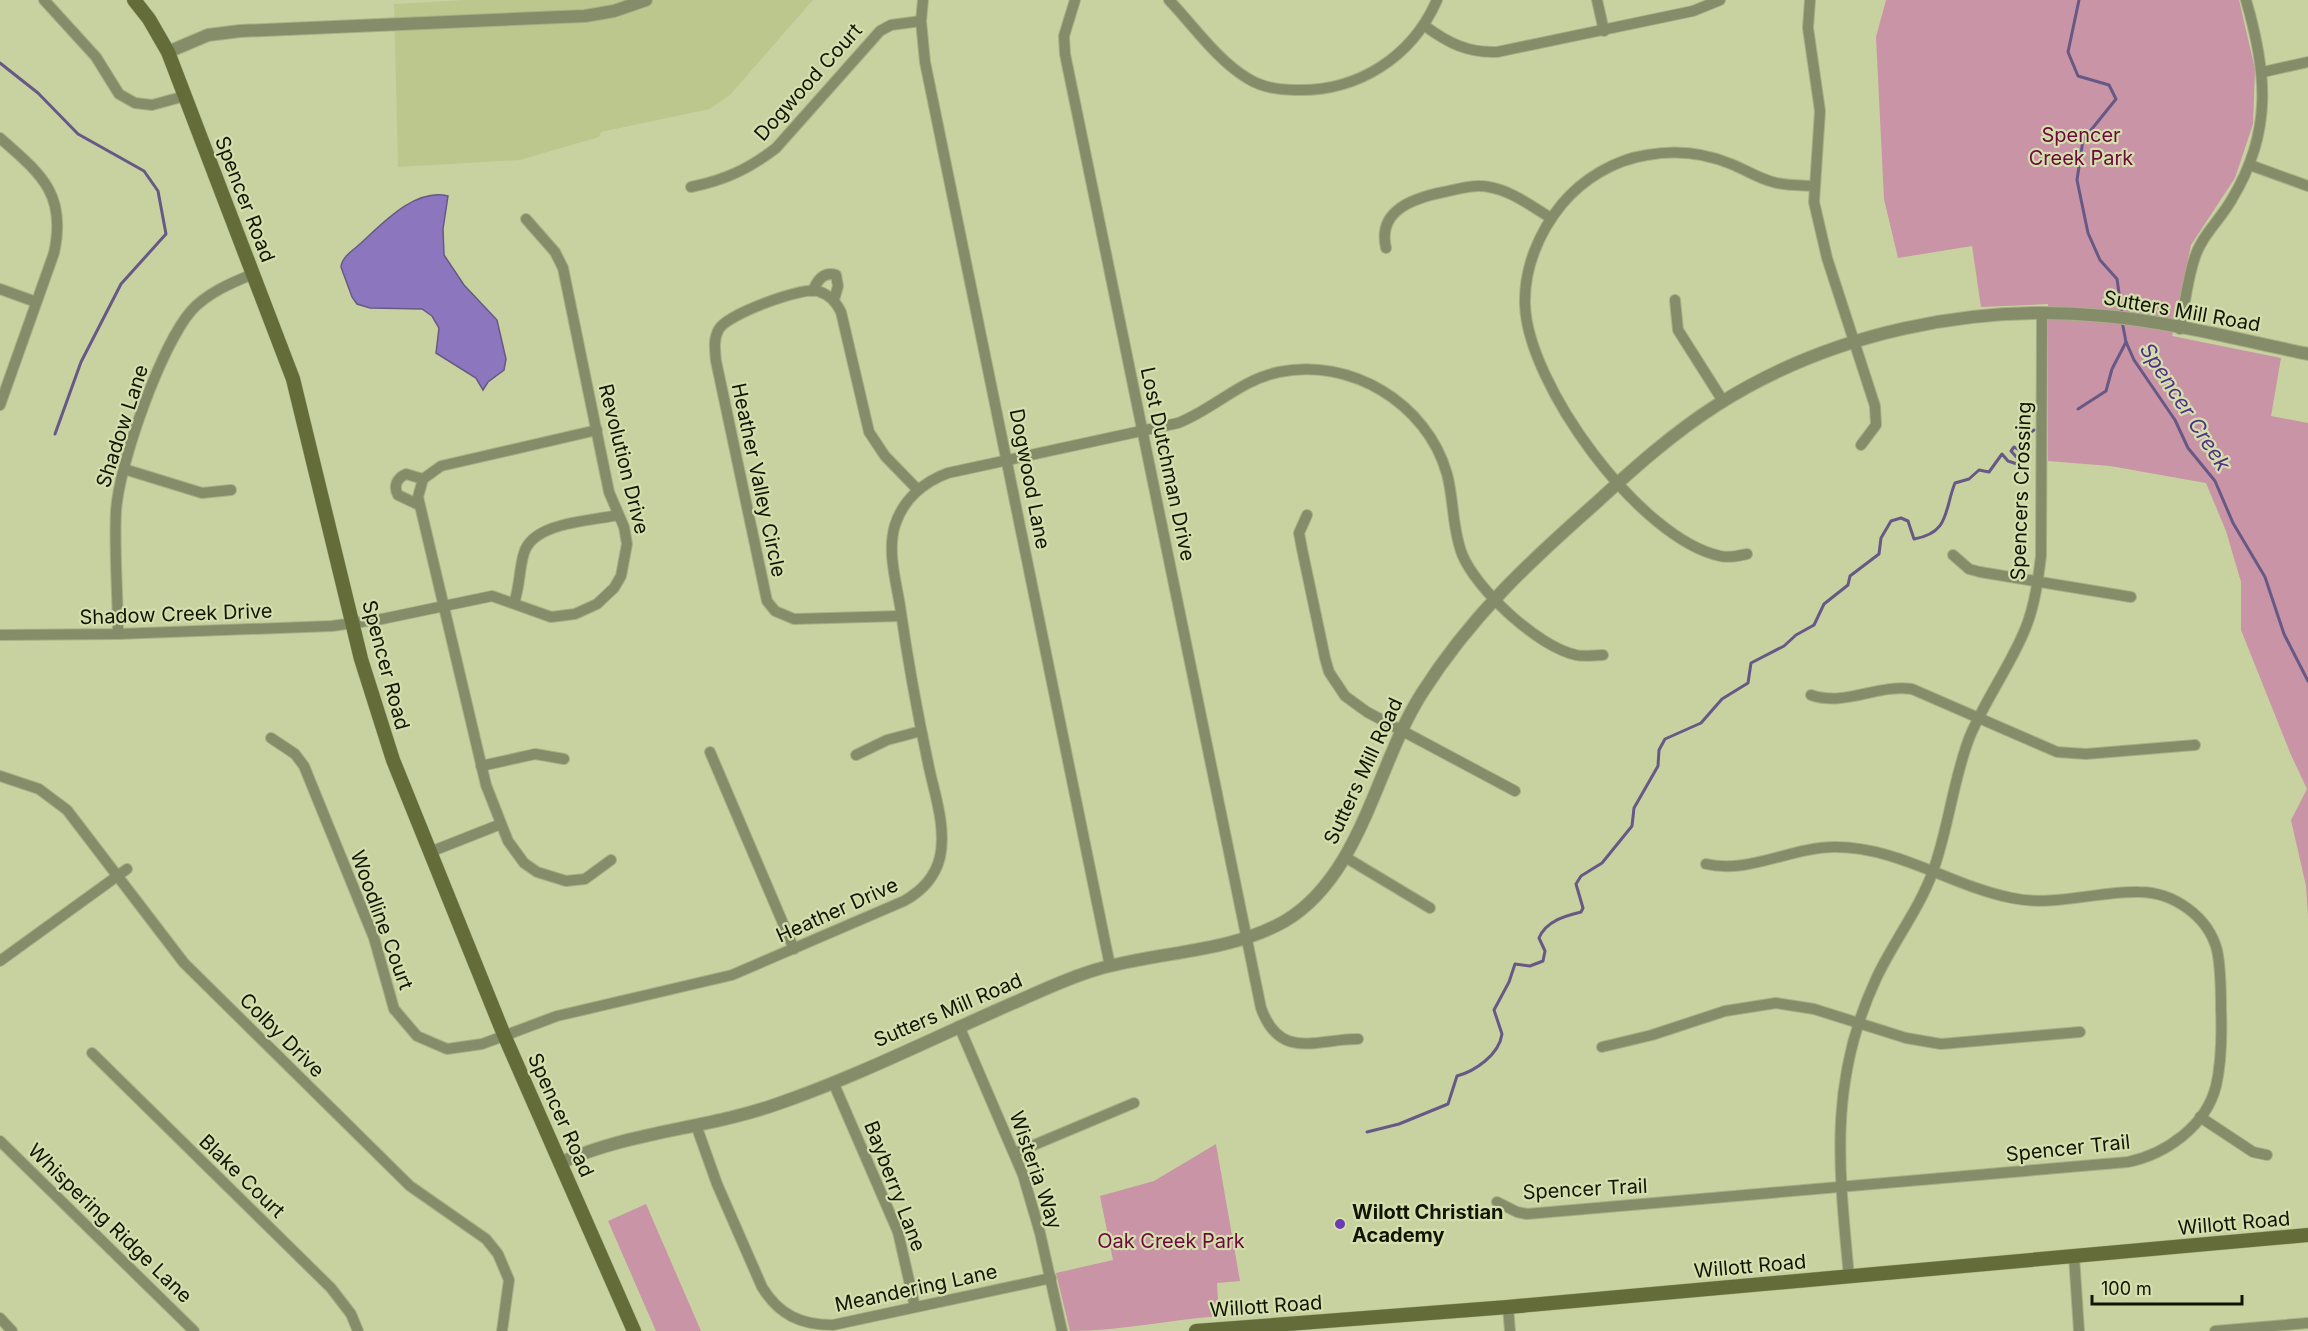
<svg xmlns="http://www.w3.org/2000/svg" width="2308" height="1331" font-family="Inter,sans-serif">
<style>
.built{fill:#bcc78e}
.green{fill:#c994a6}
.water{fill:#8c76be;stroke:#675986;stroke-width:1.5}
.lines{fill:none;stroke-linecap:round;stroke-linejoin:round}
.stream{stroke:#675986;stroke-width:3}
.minor-casing{stroke:#a7b084;stroke-width:12}
.tertiary-casing{stroke:#a7b084;stroke-width:14}
.secondary-casing{stroke:#a7b084;stroke-width:15}
.minor{stroke:#858c6a;stroke-width:10}
.tertiary{stroke:#858c6a;stroke-width:12}
.secondary{stroke:#646d3a;stroke-width:14}
.poi-dot{fill:#6a3bb3;stroke:#d4dfad;stroke-width:2}
.labels{text-anchor:middle;stroke-width:4.5;stroke-linejoin:round;paint-order:stroke}
.street-label{font-size:20px;fill:#111403;stroke:#d4dfad}
.park-label{font-size:20px;fill:#6f083d;stroke:#d4dfad}
.poi-label{font-size:20px;font-weight:bold;fill:#111403;stroke:#d4dfad;text-anchor:start}
.water-label{font-size:21px;font-style:italic;fill:#523188;stroke:#d4dfad}
</style>
<rect width="100%" height="100%" fill="#c8d2a0"/>
<!-- built -->
<polygon class="built" points="464,0 813,0 730,95 710,109 601,132 599,137 520,160 398,167 394,4"/>
<!-- green -->
<g class="green">
<polygon points="1886,0 2239,0 2255,69 2253,124 2235,178 2191,245 2172,336 2281,358 2271,416 2308,423 2308,915 2306,886 2291,820 2307,789 2291,755 2241,630 2241,582 2226,531 2206,483 2110,466 2048,461 2048,304 1981,307 1972,246 1898,258 1884,199 1876,37"/>
<path d="M1216 1144 1240 1281 1217 1283 1219 1316C1169 1320 1120 1331 1070 1331L1056 1273 1113 1260 1100 1196 1154 1181Z"/>
<polygon points="646,1204 701,1331 656,1331 608,1221"/>
</g>
<!-- water -->
<path class="water" d="M448 196 443 229 444 255 464 285 497 320 506 359 504 370 488 382 483 390 476 378 436 353 439 328 432 316 422 309 370 308 357 304 352 297 341 267C342 256 354 250 361 243 383 223 415 188 448 196Z"/>
<g class="lines">
<!-- stream -->
<g class="stream">
<polyline points="2079,0 2068,52 2078,76 2109,85 2116,99 2083,140 2077,180 2088,233 2100,260 2117,279 2122,314"/>
<polyline points="0,63 38,93 78,134 144,171 158,191 166,234 121,284 81,362 55,434"/>
<polyline points="2122,321 2126,342 2134,360 2175,420 2188,448 2215,481 2233,523 2265,577 2284,634 2308,681"/>
<polyline points="2078,409 2106,391 2112,369 2126,342"/>
<path d="M1367 1132 1399 1124 1448 1104 1457 1076C1475 1071 1499 1055 1502 1034L1494 1010 1509 982 1515 964 1530 966 1543 961 1545 951 1539 938C1546 921 1565 916 1581 912L1583 908 1576 884 1581 876 1602 863 1632 826 1634 808 1658 766 1659 750 1665 739 1701 723 1722 699 1748 683 1751 663 1784 646 1796 635 1814 625 1824 604 1848 585 1850 576 1879 554 1881 538 1891 521 1901 518 1908 521 1914 539C1950 533 1944 510 1955 483L1969 479 1979 470 1989 472 2002 454 2008 461 2017 464 2021 462 2011 451 2014 447 2021 451H2028L2023 438 2034 430"/>
</g>
<!-- minor casing -->
<g class="minor-casing">
<g id="minor">
<polyline points="44,0 96,57 119,94 135,103 152,105 185,96"/>
<polyline points="923,0 921,21 925,62 1110,966"/>
<path d="M1075 0 1064 36 1065 54 1261 1008C1280 1061 1316 1039 1358 1039"/>
<path d="M1169 0C1193 25 1217 60 1247 78 1261 87 1278 90 1295 90 1358 92 1412 57 1437 0"/>
<polyline points="1597,0 1604,31"/>
<polyline points="1810,0 1808,28 1820,111 1814,202 1827,258 1875,406 1876,425 1861,445"/>
<path d="M1425 26C1448 43 1468 53 1497 52L1693 11 1720 0"/>
<polyline points="2263,72 2308,62"/>
<path d="M0 138C41 174 67 194 54 253L0 405"/>
<polyline points="2250,165 2308,186"/>
<path d="M691 187C725 180 749 169 776 148L880 31 891 25 921 21"/>
<path d="M1386 248C1377 210 1414 198 1444 192 1458 189 1474 184 1489 187 1512 191 1531 206 1551 218"/>
<polyline points="0,289 36,302"/>
<path d="M813 291C817 280 824 271 836 275L838 286 834 300"/>
<polyline points="1675,300 1678,330 1723,401"/>
<path d="M2180 329C2185 305 2187 280 2195 257 2202 235 2221 219 2232 199 2273 131 2267 72 2246 0"/>
<polyline points="597,430 441,466 423,479 418,497 486,785 508,841 524,863 537,872 566,881 585,879 611,860"/>
<polyline points="124,469 202,493 231,490"/>
<path d="M419 505 398 495C393 486 397 478 406 474L423 479"/>
<polyline points="1307,515 1299,533 1302,549 1325,658 1329,672 1345,696 1367,712 1515,791"/>
<path d="M1747 554C1738 556 1729 558 1720 556 1640 539 1527 384 1525 304 1524 268 1539 232 1562 204 1583 179 1614 160 1647 155 1675 150 1705 153 1731 164 1746 170 1758 178 1773 182 1786 186 1800 185 1814 186"/>
<polyline points="1953,555 1969,569 1980,572 2131,597"/>
<path d="M514 603C520 586 519 569 524 553 533 522 591 521 618 515"/>
<path d="M901 616 794 619 775 611 767 601 716 361C715 350 713 339 719 329 728 314 801 287 818 291 830 295 836 302 841 312L869 432 885 456 918 490"/>
<path d="M118 634C118 593 114 551 116 511 119 464 161 346 191 311 207 293 231 283 253 274"/>
<polyline points="0,635 118,634 332,626 382,619 492,596 551,617 575,614 597,604 614,588 621,576 627,544 624,527 609,492 563,268 555,252 526,219"/>
<path d="M1811 695C1845 707 1877 684 1912 689L2057 752 2086 754 2195 745"/>
<path d="M271 738 295 754 304 766 374 938 394 1009 417 1036 447 1049 482 1044 557 1016 732 975 904 901C922 891 935 878 940 857 946 829 936 798 930 772 918 717 908 662 900 606 896 581 887 551 895 525 903 500 923 482 948 473L1178 423C1214 409 1240 380 1279 372 1350 357 1427 403 1447 474 1454 500 1452 528 1462 554 1476 589 1538 647 1576 655 1584 657 1594 655 1603 655"/>
<polyline points="710,752 794,949"/>
<polyline points="856,755 887,740 921,731"/>
<polyline points="481,766 535,754 564,759"/>
<polyline points="0,776 39,789 67,810 184,963 410,1186 486,1239 498,1254 509,1280 502,1331"/>
<polyline points="430,852 501,824"/>
<polyline points="1345,857 1430,908"/>
<polyline points="0,961 127,869"/>
<polyline points="959,1026 1023,1175 1040,1233 1062,1331"/>
<polyline points="1602,1047 1652,1035 1725,1011 1776,1003 1814,1009 1906,1038 1941,1044 2080,1032"/>
<polyline points="92,1053 331,1288 351,1314 358,1331"/>
<polyline points="833,1082 898,1232 915,1307"/>
<polyline points="2200,1117 2253,1152 2267,1155"/>
<path d="M696 1125 717 1184 762 1287C779 1315 801 1325 833 1325L1051 1278"/>
<polyline points="0,1141 194,1331"/>
<polyline points="1015,1153 1134,1103"/>
<path d="M1497 1202 1517 1212 1527 1214 2128 1162C2166 1154 2206 1126 2216 1086 2222 1060 2222 1035 2221 1009 2221 990 2221 969 2217 950 2208 916 2173 892 2139 892 2097 891 2054 907 2012 898 1951 886 1899 847 1835 847 1791 847 1749 874 1706 864"/>
<polyline points="2074,1256 2079,1331"/>
<path d="M1849 1277C1839 1168 1828 1082 1876 979 1893 942 1919 910 1933 871 1949 827 1953 779 1970 736 1986 698 2011 665 2026 627 2035 604 2038 580 2041 556L2042 313"/>
<polyline points="1508,1307 1510,1331"/>
<polyline points="0,1318 12,1331"/>
<polyline points="2215,1331 2308,1323"/>
</g>
</g>
<!-- tertiary casing -->
<g class="tertiary-casing">
<g id="tertiary">
<polyline points="168,52 208,35 240,31 585,16 614,11 646,0"/>
<path d="M560 1163C630 1131 708 1129 780 1103 861 1075 939 1035 1018 1001 1043 990 1068 978 1095 970 1157 951 1227 954 1285 921 1362 875 1376 765 1422 693 1471 616 1528 563 1596 503 1634 468 1673 433 1717 405 1830 333 1972 303 2104 316 2172 322 2241 340 2308 354"/>
</g>
</g>
<!-- secondary casing -->
<g class="secondary-casing">
<g id="secondary">
<polyline points="134,0 149,19 168,52 293,379 361,659 393,760 504,1035 634,1331"/>
<polyline points="1196,1331 1508,1307 2308,1235"/>
</g>
</g>
<!-- minor -->
<use href="#minor" class="minor"/>
<!-- tertiary -->
<use href="#tertiary" class="tertiary"/>
<!-- secondary -->
<use href="#secondary" class="secondary"/>
</g>
<!-- markers -->
<circle class="poi-dot" cx="1340" cy="1224" r="6"/>
<g class="labels">
<!-- street labels -->
<g class="street-label">
<text transform="translate(808 82) rotate(-48)" y="7">Dogwood Court</text>
<text transform="translate(245 199) rotate(69)" y="7">Spencer Road</text>
<text transform="translate(2182 311) rotate(10)" y="7">Sutters Mill Road</text>
<text transform="translate(122 426) rotate(-72)" y="7">Shadow Lane</text>
<text transform="translate(624 459) rotate(76)" y="7">Revolution Drive</text>
<text transform="translate(1168 464) rotate(78)" y="7">Lost Dutchman Drive</text>
<text transform="translate(1030 479) rotate(79)" y="7">Dogwood Lane</text>
<text transform="translate(759 480) rotate(78)" y="7">Heather Valley Circle</text>
<text transform="translate(2021 491) rotate(-88)" y="7">Spencers Crossing</text>
<text transform="translate(176 614) rotate(-2)" y="7">Shadow Creek Drive</text>
<text transform="translate(386 665) rotate(75)" y="7">Spencer Road</text>
<text transform="translate(1363 771) rotate(-65)" y="7">Sutters Mill Road</text>
<text transform="translate(837 910) rotate(-24)" y="7">Heather Drive</text>
<text transform="translate(382 920) rotate(70)" y="7">Woodline Court</text>
<text transform="translate(948 1010) rotate(-23)" y="7">Sutters Mill Road</text>
<text transform="translate(282 1035) rotate(45)" y="7">Colby Drive</text>
<text transform="translate(561 1115) rotate(66)" y="7">Spencer Road</text>
<text transform="translate(2068 1148) rotate(-6)" y="7">Spencer Trail</text>
<text transform="translate(1036 1170) rotate(71)" y="7">Wisteria Way</text>
<text transform="translate(242 1176) rotate(44)" y="7">Blake Court</text>
<text transform="translate(895 1186) rotate(69)" y="7">Bayberry Lane</text>
<text transform="translate(1585 1189) rotate(-3)" y="7">Spencer Trail</text>
<text transform="translate(110 1223) rotate(44)" y="7">Whispering Ridge Lane</text>
<text transform="translate(2234 1223) rotate(-5)" y="7">Willott Road</text>
<text transform="translate(1750 1266) rotate(-5)" y="7">Willott Road</text>
<text transform="translate(916 1288) rotate(-12)" y="7">Meandering Lane</text>
<text transform="translate(1266 1306) rotate(-4)" y="7">Willott Road</text>
</g>
<!-- park labels -->
<g class="park-label">
<text x="2081" y="142">Spencer<tspan x="2081" dy="23">Creek Park</tspan></text>
<text x="1171" y="1248">Oak Creek Park</text>
</g>
<!-- poi labels -->
<g class="poi-label">
<text x="1352" y="1219">Wilott Christian<tspan x="1352" dy="23">Academy</tspan></text>
</g>
<!-- water labels -->
<g class="water-label">
<text transform="translate(2185 407) rotate(57)" y="7">Spencer Creek</text>
</g>
</g>
<!-- scale -->
<path d="M2092 1295v9h150v-9" fill="none" stroke="#111403" stroke-width="3"/>
<text x="2101" y="1295" font-size="18" fill="#111403" stroke="#d4dfad" stroke-width="4.5" paint-order="stroke">100 m</text>
</svg>
